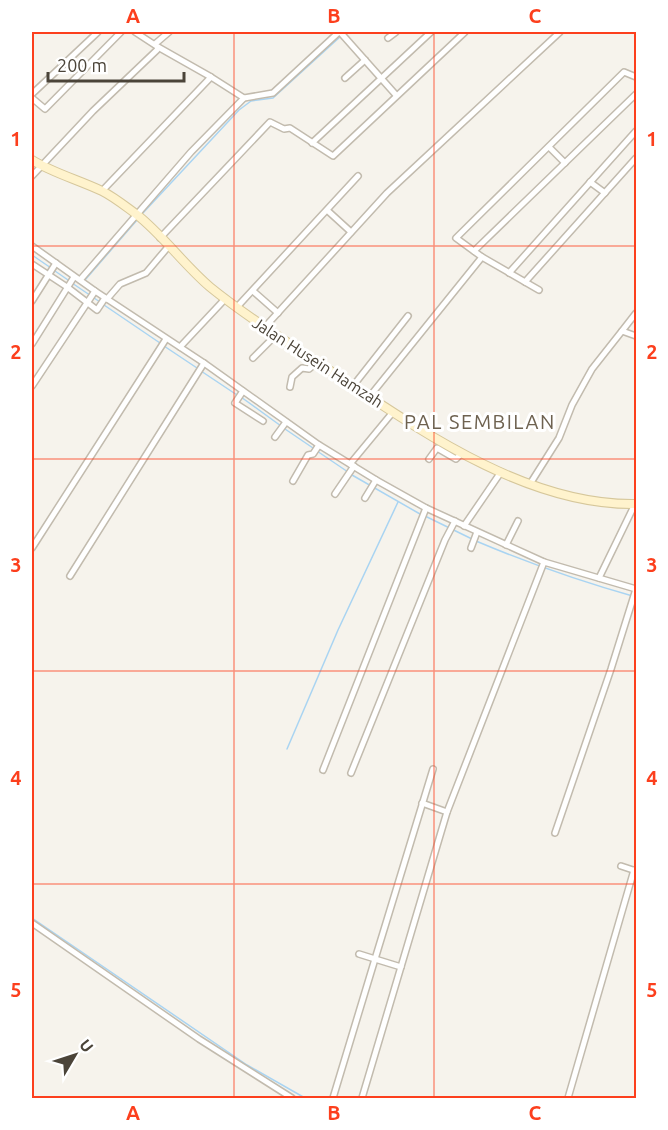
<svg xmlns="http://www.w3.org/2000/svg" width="668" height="1130" font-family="Ubuntu,sans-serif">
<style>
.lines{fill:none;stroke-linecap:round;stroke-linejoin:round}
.stream{stroke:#a9d4f2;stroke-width:1.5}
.street-casing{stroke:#c2bbae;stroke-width:8}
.secondary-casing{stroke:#d6c79b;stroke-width:10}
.street{stroke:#fff;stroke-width:5}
.secondary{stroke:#fff3cd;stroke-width:8}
.grid{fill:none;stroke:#fc3f1d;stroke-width:1.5;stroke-opacity:0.55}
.labels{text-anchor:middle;stroke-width:6;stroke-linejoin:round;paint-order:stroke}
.street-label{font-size:16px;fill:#4b4439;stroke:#fff}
.quarter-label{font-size:20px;letter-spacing:1.5px;fill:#6e6250;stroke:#fff}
.neatline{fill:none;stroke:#fc3f1d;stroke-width:2}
.grid-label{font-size:20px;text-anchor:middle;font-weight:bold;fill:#fc3f1d}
</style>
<rect width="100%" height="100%" fill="#f6f3ec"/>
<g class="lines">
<!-- stream -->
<g class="stream">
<polyline points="142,214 239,110 251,101 273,98 341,36"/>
<polyline points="32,255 51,268"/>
<polyline points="55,271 68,280"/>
<polyline points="85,280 137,220"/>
<polyline points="72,283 100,302"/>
<polyline points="104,305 160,343"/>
<polyline points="164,346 197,368"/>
<polyline points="201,371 237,395"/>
<polyline points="241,397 281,426"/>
<polyline points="285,429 313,448"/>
<polyline points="317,451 348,472"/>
<polyline points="352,475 420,514"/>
<polyline points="425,516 472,539"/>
<path d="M476 541C528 563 582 582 636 597"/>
<polyline points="287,749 338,630 398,502"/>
<polyline points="32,918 247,1065 305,1098"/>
</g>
<!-- street casing -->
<g class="street-casing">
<g id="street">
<polyline points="340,32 396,95"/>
<polyline points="388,38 396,32"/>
<polyline points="155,44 169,32"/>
<polyline points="211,77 244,98"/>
<polyline points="345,78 365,60"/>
<polyline points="32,94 98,32"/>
<polyline points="32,98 45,109 121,32"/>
<polyline points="312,143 431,32"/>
<polyline points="549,147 565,163"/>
<polyline points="32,176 93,111 157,50 158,47 135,32"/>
<polyline points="590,182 605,193"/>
<polyline points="102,191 211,77 158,47"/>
<polyline points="328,211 351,232"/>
<polyline points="160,238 270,122 284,129 290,128 333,156 465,32"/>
<polyline points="32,246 95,291 204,363 319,445 376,480 426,508 544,562 636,589"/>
<polyline points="474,251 636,94"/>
<polyline points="32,264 67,287 97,310 105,298"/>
<polyline points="509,273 636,131"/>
<polyline points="80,280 191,152 244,98 273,93 339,32"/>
<polyline points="525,282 636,158"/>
<polyline points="539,290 482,257 456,238 624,72 636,77"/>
<polyline points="253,291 278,313"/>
<polyline points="107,299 120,284 146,273 168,247"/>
<polyline points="32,301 56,263"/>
<polyline points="237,307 358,176"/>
<polyline points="264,328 387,193 560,32"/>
<polyline points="622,331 636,313"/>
<polyline points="32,344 74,277"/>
<polyline points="180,347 225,299"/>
<polyline points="253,358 276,335"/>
<polyline points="32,386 95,291"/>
<polyline points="353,386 408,316"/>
<polyline points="290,387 292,377 302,368 309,369 317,362"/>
<polyline points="243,391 235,403 263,421"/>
<polyline points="370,396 482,257"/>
<polyline points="275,437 286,422"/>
<polyline points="429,459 437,448 456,459 462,453"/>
<polyline points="350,464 393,412"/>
<polyline points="293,481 308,455 313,454 319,445"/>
<polyline points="530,484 559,438 572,405 592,369 622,331 636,336"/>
<polyline points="335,494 354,466"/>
<polyline points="365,498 376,480"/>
<polyline points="464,526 501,472"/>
<polyline points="506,545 518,521"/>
<polyline points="32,548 166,339"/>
<polyline points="471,548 477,532"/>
<polyline points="70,576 204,363"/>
<polyline points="599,578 635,504"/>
<polyline points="323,770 426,508"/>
<polyline points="351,773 445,540 455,521"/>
<polyline points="422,803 447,812"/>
<polyline points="555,833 611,669 636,589"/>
<polyline points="621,866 636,871"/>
<polyline points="32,923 199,1039 292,1098"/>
<polyline points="401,967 375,959 433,769"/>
<polyline points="333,1098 375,959 359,954"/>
<polyline points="362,1098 447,812 544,562"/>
<polyline points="568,1098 634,870"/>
</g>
</g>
<!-- secondary casing -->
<g class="secondary-casing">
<path id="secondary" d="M32 160C53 173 79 180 102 191 114 197 125 206 136 214 162 234 184 265 210 287 248 318 289 343 329 370 418 429 526 506 636 504"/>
</g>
<!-- street -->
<use href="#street" class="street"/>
<!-- secondary -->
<use href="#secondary" class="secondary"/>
</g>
<!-- grid -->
<path class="grid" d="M234 32V1098M434 32V1098M32 246H636M32 459H636M32 671H636M32 884H636"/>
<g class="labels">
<!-- street labels -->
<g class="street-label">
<text transform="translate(318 362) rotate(33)" y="6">Jalan Husein Hamzah</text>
</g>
<!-- quarter labels -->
<g class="quarter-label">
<text x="480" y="429">PAL SEMBILAN</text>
</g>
</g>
<!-- border -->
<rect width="668" height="1130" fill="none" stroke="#ffffff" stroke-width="66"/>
<!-- north arrow -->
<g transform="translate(75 1055) rotate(51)" stroke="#ffffff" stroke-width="4.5" paint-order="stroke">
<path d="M0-4.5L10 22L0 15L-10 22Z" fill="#4b4439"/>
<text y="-9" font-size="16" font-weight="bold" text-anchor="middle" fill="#4b4439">U</text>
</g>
<!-- scale -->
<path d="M48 72v9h136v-9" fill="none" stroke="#4b4439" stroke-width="3"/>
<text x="57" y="72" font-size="18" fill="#4b4439" stroke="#ffffff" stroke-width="4.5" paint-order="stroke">200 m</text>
<rect x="33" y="33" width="602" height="1064" class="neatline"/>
<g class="grid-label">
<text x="133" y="23">A</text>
<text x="334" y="23">B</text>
<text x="535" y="23">C</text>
<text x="16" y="146">1</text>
<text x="652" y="146">1</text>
<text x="16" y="359">2</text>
<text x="652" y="359">2</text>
<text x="16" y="572">3</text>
<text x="652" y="572">3</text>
<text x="16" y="785">4</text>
<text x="652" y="785">4</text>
<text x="16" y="997">5</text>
<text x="652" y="997">5</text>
<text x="133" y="1120">A</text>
<text x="334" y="1120">B</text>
<text x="535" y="1120">C</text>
</g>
</svg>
